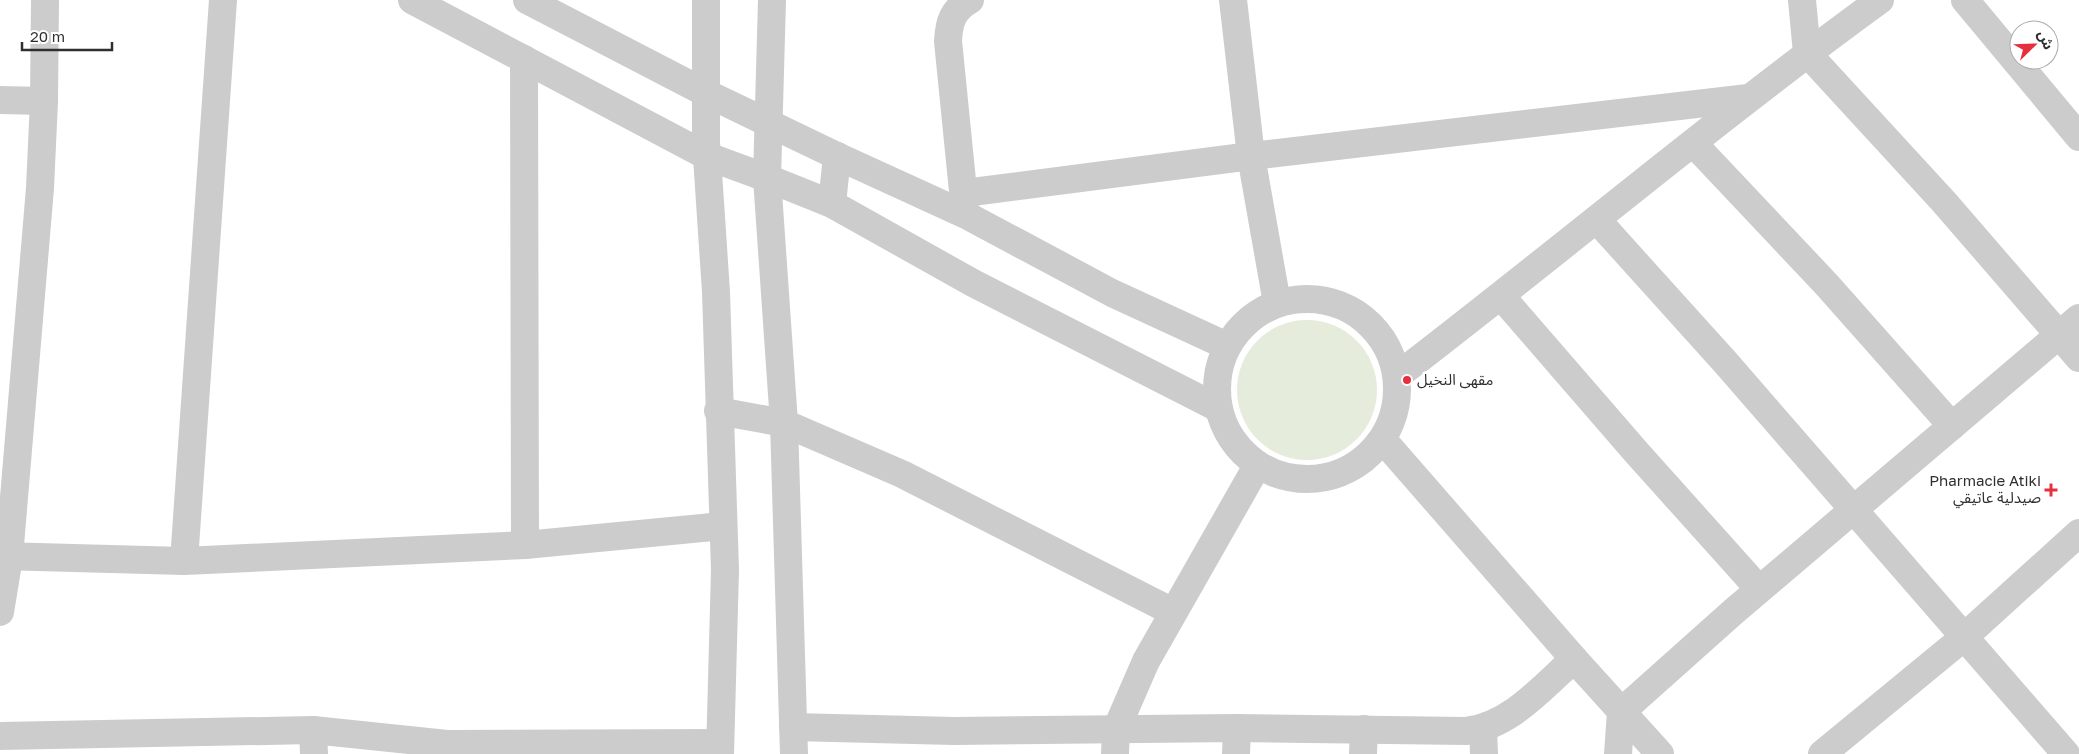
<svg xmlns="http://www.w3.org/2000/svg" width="2079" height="754" font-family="'Golos Text','Noto Sans Arabic',sans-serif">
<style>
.green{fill:#e5ecdc}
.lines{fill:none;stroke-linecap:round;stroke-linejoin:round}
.minor{stroke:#ccc;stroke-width:28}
.poi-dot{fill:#e6303d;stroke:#fff;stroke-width:2}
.labels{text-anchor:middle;stroke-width:5;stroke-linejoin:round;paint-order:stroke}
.poi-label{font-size:15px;fill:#2f2f2f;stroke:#fff;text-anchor:start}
</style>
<rect width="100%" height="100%" fill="#fff"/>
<!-- green -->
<circle class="green" cx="1307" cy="390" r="70"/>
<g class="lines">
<!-- minor -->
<g class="minor">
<polyline points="412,0 707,156 767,178 832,204 973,283 1218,408"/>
<polyline points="527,0 706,93 837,156 966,215 1112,293 1227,346"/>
<polyline points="706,0 706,142 716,292 725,570 720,754"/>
<polyline points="772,0 767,178 784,423 794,754"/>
<polyline points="1233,0 1251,156 1277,303"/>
<polyline points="1802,0 1807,53 1944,202 2079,358"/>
<polyline points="1965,0 2079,137"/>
<polyline points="524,59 525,545"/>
<polyline points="0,100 44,101"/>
<polyline points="1693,143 1827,285 1952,426"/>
<polyline points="964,193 1251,156 1748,98"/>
<polyline points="832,204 837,156"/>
<path d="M965 211 948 41C949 21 953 10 970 0"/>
<polyline points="1597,220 1726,363 2066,754"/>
<polyline points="1501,296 1637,453 1759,589"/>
<circle cx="1307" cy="389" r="90"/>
<path d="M1397 376C1559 252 1715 120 1880 0"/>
<polyline points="718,411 784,423 902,474 1173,612"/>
<polyline points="1383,440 1574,659 1660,754"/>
<polyline points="0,556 184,561 525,545 723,526"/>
<polyline points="184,561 223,0"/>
<polyline points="0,612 9,557 40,188 44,101 45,0"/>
<path d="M793 727 954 731 1237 728 1466 731C1510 726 1543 687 1574 659"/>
<polyline points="1483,729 1484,754"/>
<polyline points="313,730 314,754"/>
<polyline points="0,736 313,730 447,744 720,743"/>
<polyline points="1115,754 1116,730 1146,661 1257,466"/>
<polyline points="1236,754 1237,728"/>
<polyline points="1363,754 1364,729"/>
<polyline points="1618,754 1621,712 1733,612 2079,318"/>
<polyline points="1822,754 1963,638 2079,533"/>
</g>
</g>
<!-- markers -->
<g class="poi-dot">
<circle cx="1407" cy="380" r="5"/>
<path d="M2048.5 482.5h5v5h5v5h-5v5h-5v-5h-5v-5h5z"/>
</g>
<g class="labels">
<!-- poi labels -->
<g class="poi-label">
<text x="1417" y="385">مقهى النخيل</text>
<text x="2041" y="486" text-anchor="end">Pharmacie Atiki<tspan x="2041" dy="17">صيدلية عاتيقي</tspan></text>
</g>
</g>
<!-- north arrow -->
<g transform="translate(2034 45) rotate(67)"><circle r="24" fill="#ffffff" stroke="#acacac"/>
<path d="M0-4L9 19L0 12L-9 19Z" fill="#e6303d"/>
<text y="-8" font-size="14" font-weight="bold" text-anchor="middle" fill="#2f2f2f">ش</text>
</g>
<!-- scale -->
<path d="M22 42v8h90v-8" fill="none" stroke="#2f2f2f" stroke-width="2.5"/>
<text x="30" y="42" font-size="15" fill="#2f2f2f" stroke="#ffffff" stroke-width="4" paint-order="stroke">20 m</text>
</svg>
